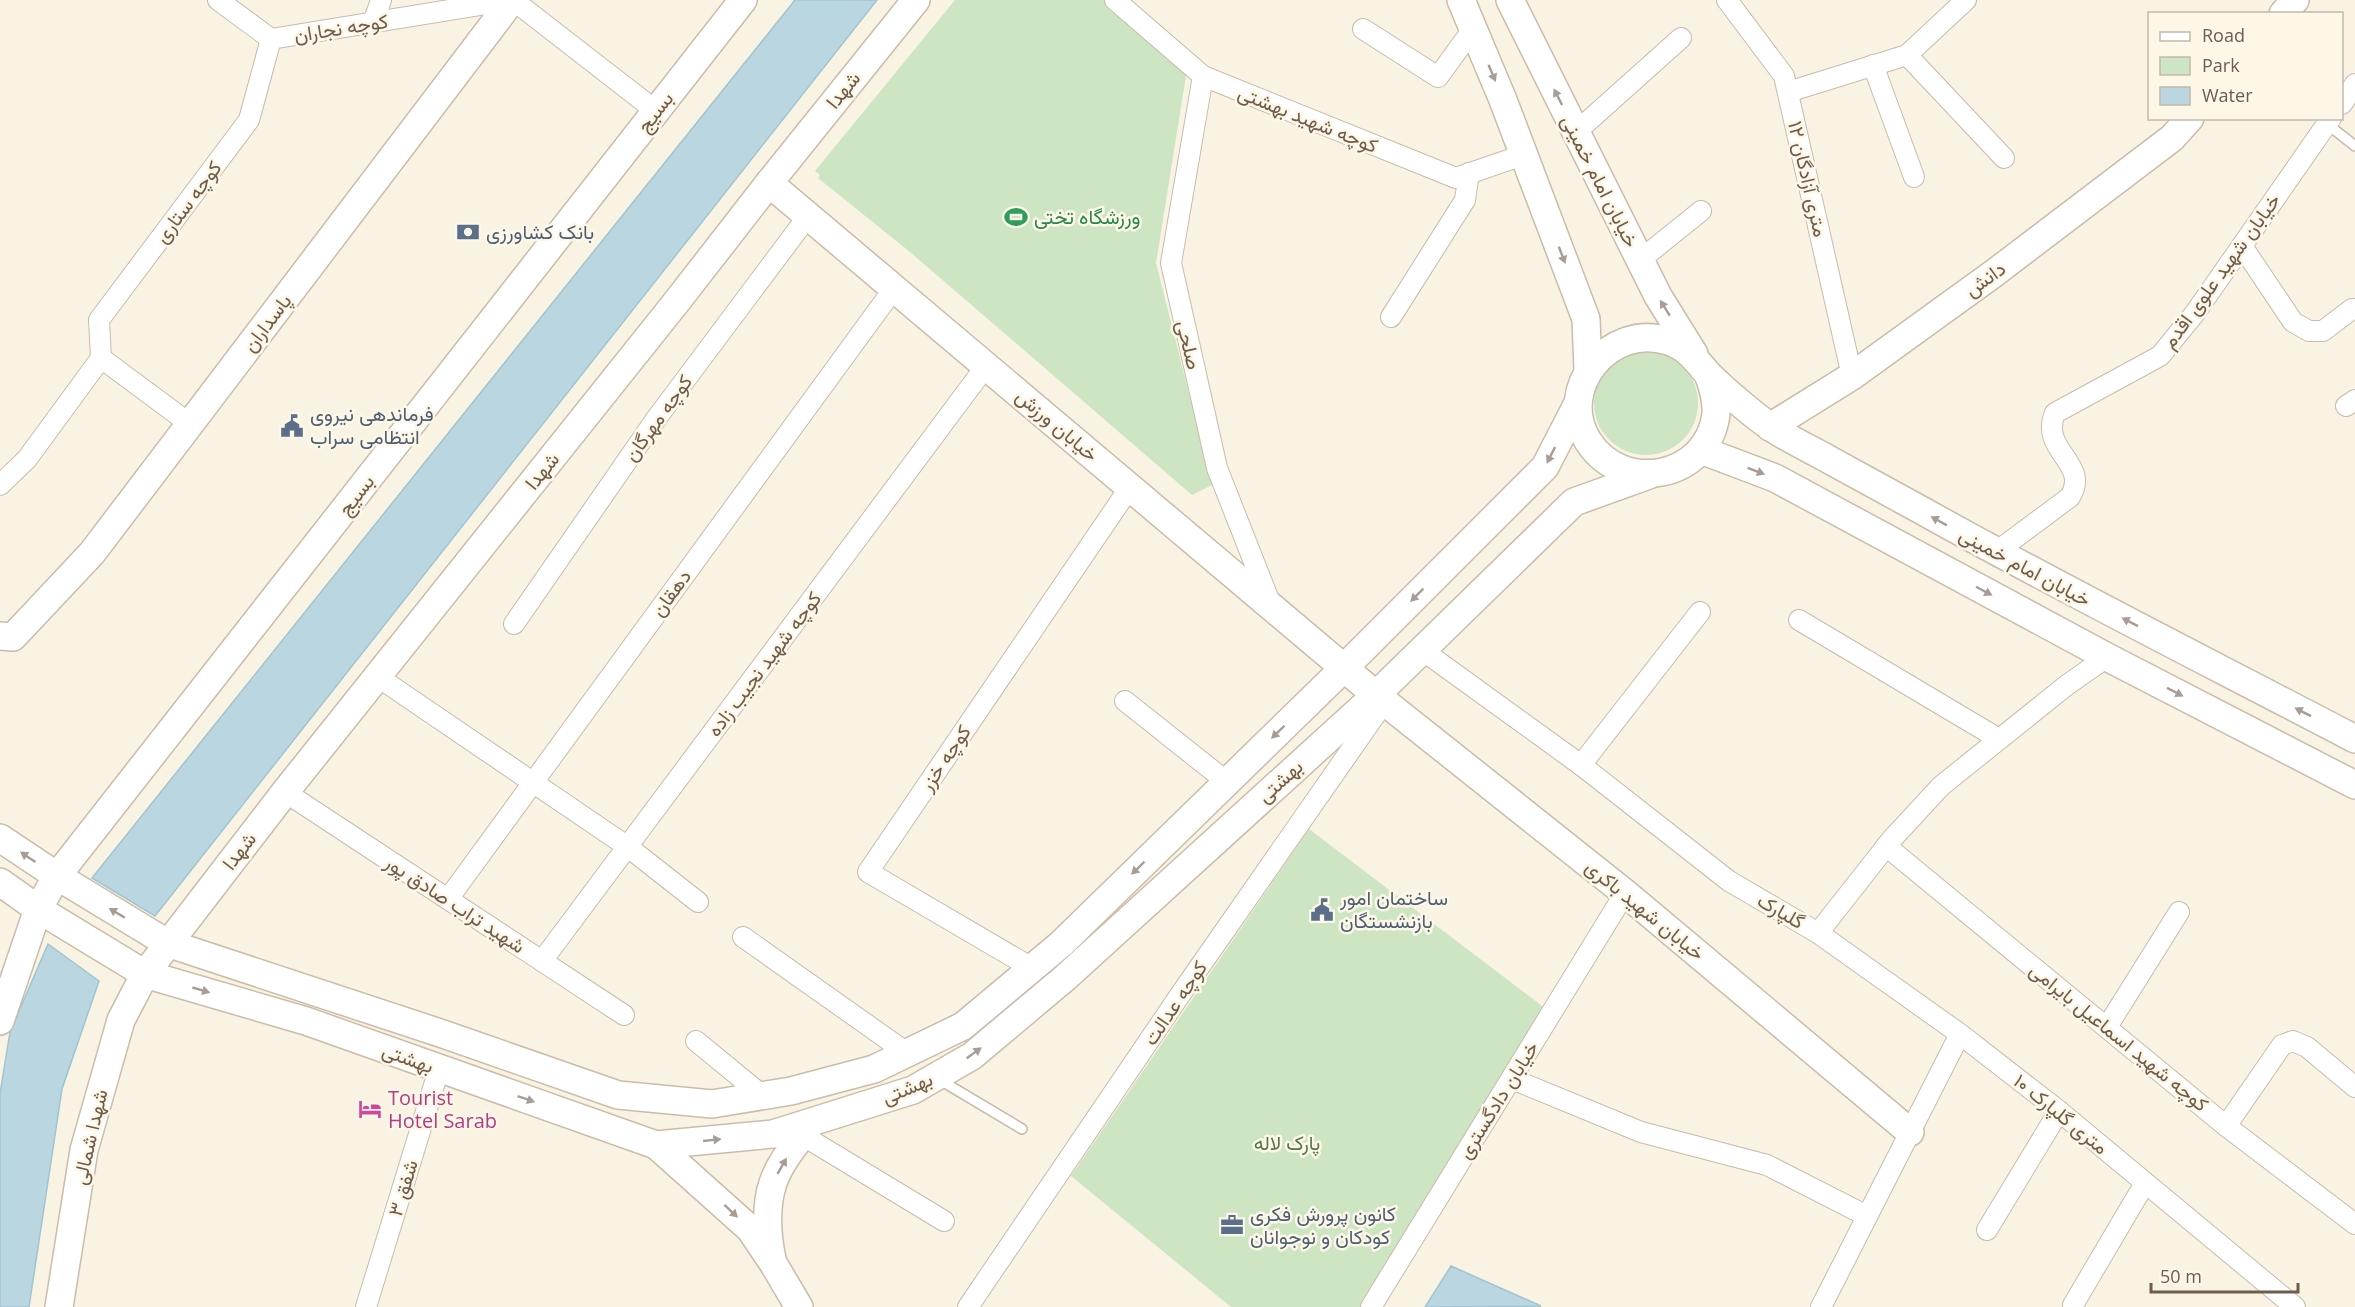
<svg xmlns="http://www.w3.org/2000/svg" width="2355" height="1307" font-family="'Open Sans',Vazirmatn,sans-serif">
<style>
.green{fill:#cde5c3}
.water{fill:#bad6e0;stroke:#a1c4d1;stroke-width:1.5}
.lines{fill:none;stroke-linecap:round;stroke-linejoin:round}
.lane-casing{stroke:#c8bbab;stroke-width:12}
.street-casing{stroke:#c8bbab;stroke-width:22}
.secondary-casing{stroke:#cbbca9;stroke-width:30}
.lane{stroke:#fff;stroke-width:9}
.street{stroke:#fff;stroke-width:20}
.secondary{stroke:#fff;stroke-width:27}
.oneway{fill:#a89d94}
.labels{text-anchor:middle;stroke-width:5;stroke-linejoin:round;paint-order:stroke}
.street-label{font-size:20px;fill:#6e5c4c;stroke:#fdf7e8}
.leisure-label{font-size:20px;fill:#27864d;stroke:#fdf7e8;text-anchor:start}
.service-label{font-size:20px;fill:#4e5e75;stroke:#fdf7e8;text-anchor:start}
.hotel-label{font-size:20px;fill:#b23c85;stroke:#fdf7e8;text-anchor:start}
.park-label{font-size:20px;fill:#527848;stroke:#fdf7e8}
</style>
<rect width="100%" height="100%" fill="#f9f3e3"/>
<!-- green -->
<g class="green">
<polygon points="955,0 1108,0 1178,57 1186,76 1156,263 1212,485 1192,495 910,252 818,178 820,175 815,171"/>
<circle cx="1646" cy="403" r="52"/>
<polygon points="1309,829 1558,1018 1371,1307 1231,1307 1071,1176"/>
</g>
<!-- water -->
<g class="water">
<polygon points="795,0 877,0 155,916 92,878"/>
<polygon points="48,944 99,981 62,1089 29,1307 0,1307 0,1094 10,1032"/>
<polygon points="1451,1266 1541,1306 1425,1307"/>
</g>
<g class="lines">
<!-- lane casing -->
<g class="lane-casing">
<g id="lane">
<polyline points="2327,124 2355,146"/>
<polyline points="940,1080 1022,1129"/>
</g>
</g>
<!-- street casing -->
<g class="street-casing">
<g id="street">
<polyline points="218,0 271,39 511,0"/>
<polyline points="513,0 656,111"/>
<polyline points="1115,0 1203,76 1456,178 1523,155"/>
<polyline points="1727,0 1784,76 1852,376"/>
<polyline points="373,23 381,0"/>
<polyline points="1363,29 1438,77 1473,29"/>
<polyline points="1907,55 2004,158"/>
<polyline points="1873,65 1914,177"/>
<polyline points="1203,76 1171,263 1217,468 1271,605"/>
<polyline points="1788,92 1907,55 1966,0"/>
<polyline points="2342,104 2355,84"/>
<polyline points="1576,132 1681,38"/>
<polyline points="2242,246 2293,322 2309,331 2323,331 2352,309 2355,309"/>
<polyline points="1640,260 1701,211"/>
<polyline points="1391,317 1465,200 1469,173"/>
<polyline points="2346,406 2355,400"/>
<polyline points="190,424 101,358 99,320 249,120 271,39"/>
<polyline points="0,485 27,459 101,358"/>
<path d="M1996 552 2070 497C2091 463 2039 451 2055 413L2160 356 2195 313 2331 118"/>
<polyline points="1799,620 1999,739"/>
<polyline points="514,624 656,419 808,216"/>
<polyline points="1422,650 1581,765 1729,881 1818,933 1960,1034 2059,1111 2295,1307"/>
<polyline points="378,677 628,847 698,902"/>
<polyline points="1125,701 1227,782"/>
<polyline points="1581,765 1700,612"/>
<polyline points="285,792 624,1015"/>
<polyline points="1886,846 2226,1126 2355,1224"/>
<polyline points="448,899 895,287"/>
<polyline points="1818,933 1892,839 1941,786 2067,685 2107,657"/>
<polyline points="743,937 907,1053"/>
<polyline points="542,961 986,366"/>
<polyline points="1032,968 868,872 1130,487"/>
<polyline points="2107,1027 2179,912"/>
<polyline points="696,1041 763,1096"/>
<polyline points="1517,1081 1641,1132 1767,1165 1867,1216"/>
<polyline points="2226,1126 2282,1045 2293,1041 2307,1047 2355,1087"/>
<polyline points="802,1135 944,1221"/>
<polyline points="1987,1230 2059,1111"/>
<polyline points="2073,1305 2145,1183"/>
<polyline points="366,1307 439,1069"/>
<polyline points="968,1307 1182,992 1385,701"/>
<polyline points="1371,1307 1625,893"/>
<polyline points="1821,1307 1960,1034"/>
</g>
</g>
<!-- secondary casing -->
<g class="secondary-casing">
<g id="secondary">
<polyline points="1461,0 1503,100 1586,319 1588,370"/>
<polyline points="1510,0 1658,296 1694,354"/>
<polyline points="2283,14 2295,0"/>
<polyline points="769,183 1376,695 1625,893 1910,1132"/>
<path d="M1708 374C1713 387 1717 400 1716 414 1708 479 1622 495 1588 441 1555 389 1610 322 1668 341 1687 347 1695 359 1708 374 1722 388 1754 416 1771 427 1785 437 1802 445 1817 453 1852 472 1886 491 1921 510 2064 590 2210 663 2355 739"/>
<polyline points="1770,427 1852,376 1993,274 2172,138 2190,118"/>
<polyline points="1701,450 1775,478 2107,657 2355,785"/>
<polyline points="0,636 13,637 92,553 512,0"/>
<polyline points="0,838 57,876 167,943 440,1033 618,1095 712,1104 791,1091 874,1069 963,1026 1061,944 1344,668 1545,467 1578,403"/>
<polyline points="0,882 38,909 145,974 306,1021 656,1145 773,1134 913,1090 972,1056 1066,977 1376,695 1574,502 1649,475"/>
<polyline points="0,1021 38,909 57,876 743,0"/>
<polyline points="656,1145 750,1229 773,1263 799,1307"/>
<path d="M772 1259C767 1236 765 1206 773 1183 780 1161 798 1142 811 1123"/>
<polyline points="59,1307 84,1150 121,1020 145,974 285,792 678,300 769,183 916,0"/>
</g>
</g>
<!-- lane -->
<use href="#lane" class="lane"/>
<!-- street -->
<use href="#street" class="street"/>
<!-- secondary -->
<use href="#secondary" class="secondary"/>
</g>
<!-- one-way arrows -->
<defs><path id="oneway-solid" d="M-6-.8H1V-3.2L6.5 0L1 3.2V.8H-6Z" transform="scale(1.5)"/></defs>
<g class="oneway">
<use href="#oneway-solid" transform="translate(1492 73) rotate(67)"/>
<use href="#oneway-solid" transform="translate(1558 97) rotate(-117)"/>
<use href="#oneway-solid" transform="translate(1562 255) rotate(69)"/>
<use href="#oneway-solid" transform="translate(1665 308) rotate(-122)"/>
<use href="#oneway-solid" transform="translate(1551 455) rotate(117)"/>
<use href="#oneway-solid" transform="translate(1756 471) rotate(21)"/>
<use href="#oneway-solid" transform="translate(1939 521) rotate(-151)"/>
<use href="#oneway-solid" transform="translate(1984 591) rotate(28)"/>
<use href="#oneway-solid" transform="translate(1417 595) rotate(135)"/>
<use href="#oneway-solid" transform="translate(2130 622) rotate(-153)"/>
<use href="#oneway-solid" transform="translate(2175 692) rotate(27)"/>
<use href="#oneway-solid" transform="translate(2303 712) rotate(-153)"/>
<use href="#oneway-solid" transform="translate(1278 732) rotate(136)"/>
<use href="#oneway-solid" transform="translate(28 857) rotate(-146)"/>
<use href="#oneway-solid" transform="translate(1138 868) rotate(136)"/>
<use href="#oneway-solid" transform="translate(117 913) rotate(-149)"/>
<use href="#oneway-solid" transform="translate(201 990) rotate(16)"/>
<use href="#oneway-solid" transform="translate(974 1053) rotate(-36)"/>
<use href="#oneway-solid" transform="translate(526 1099) rotate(19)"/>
<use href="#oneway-solid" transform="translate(712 1140) rotate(-6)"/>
<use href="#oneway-solid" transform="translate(782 1166) rotate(-60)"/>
<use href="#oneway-solid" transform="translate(731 1211) rotate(43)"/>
</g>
<!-- icons -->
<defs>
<g id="stadium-bare" transform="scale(1.8)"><path d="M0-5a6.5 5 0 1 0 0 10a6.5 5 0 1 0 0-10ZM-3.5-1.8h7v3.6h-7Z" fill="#2e9e5b" stroke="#fdf7e8" stroke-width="2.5" paint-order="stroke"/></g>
<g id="bank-bare" transform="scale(1.8)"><path d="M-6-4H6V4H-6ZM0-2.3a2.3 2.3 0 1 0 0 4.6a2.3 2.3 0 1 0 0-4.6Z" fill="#5c6f8a" stroke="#fdf7e8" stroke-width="2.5" paint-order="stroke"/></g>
<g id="civic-bare" transform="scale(1.8)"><path d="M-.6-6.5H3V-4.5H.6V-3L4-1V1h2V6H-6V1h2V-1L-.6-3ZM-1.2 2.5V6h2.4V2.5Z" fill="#5c6f8a" stroke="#fdf7e8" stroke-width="2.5" paint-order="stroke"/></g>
<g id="hotel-bare" transform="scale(1.8)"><path d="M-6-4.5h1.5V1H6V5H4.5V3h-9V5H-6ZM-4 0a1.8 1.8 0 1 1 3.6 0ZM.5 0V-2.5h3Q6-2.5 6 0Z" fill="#d1479c" stroke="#fdf7e8" stroke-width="2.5" paint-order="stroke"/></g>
<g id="office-bare" transform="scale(1.8)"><path d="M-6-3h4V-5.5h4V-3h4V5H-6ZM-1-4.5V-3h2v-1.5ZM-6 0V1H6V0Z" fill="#5c6f8a" stroke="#fdf7e8" stroke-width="2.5" paint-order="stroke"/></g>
</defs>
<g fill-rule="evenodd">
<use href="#stadium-bare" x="1016" y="217"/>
<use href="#bank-bare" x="468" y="232"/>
<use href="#civic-bare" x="292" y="426"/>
<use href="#civic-bare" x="1322" y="910"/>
<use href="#hotel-bare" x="370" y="1109"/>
<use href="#office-bare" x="1232" y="1225"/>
</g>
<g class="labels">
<!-- street labels -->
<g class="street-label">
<text transform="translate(341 28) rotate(-9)" y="7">کوچه نجاران</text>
<text transform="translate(843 90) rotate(-51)" y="7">شهدا</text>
<text transform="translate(655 112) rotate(-52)" y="7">بسیج</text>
<text transform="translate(1308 119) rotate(22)" y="7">کوچه شهید بهشتی</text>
<text transform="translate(1808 179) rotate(77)" y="7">۱۲ متری آزادگان</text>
<text transform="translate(1600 181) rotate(63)" y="7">خیابان امام خمینی</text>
<text transform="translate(188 202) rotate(-53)" y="7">کوچه ستاری</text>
<text transform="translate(2221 271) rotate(-54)" y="7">خیابان شهید علوی اقدم</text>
<text transform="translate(1985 279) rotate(-36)" y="7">دانش</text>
<text transform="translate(267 323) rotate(-53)" y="7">پاسداران</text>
<text transform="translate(1189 345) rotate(77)" y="7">صلحی</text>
<text transform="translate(658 418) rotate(-54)" y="7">کوچه مهرگان</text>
<text transform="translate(1057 425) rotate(40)" y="7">خیابان ورزش</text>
<text transform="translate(542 471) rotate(-51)" y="7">شهدا</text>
<text transform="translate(356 495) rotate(-52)" y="7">بسیج</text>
<text transform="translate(2025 567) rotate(28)" y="7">خیابان امام خمینی</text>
<text transform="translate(671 593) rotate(-54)" y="7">دهقان</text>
<text transform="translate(764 664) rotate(-53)" y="7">کوچه شهید نجیب زاده</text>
<text transform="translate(945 758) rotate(-56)" y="7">کوچه خزر</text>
<text transform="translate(1280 781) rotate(-42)" y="7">بهشتی</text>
<text transform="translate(239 851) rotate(-52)" y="7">شهدا</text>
<text transform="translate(455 904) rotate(33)" y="7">شهید تراب صادق پور</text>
<text transform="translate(1645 910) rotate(39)" y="7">خیابان شهید باکری</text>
<text transform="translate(1781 911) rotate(30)" y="7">گلپارک</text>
<text transform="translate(1175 1003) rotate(-56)" y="7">کوچه عدالت</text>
<text transform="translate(2119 1037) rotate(39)" y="7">کوچه شهید اسماعیل بایرامی</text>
<text transform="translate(408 1058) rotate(20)" y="7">بهشتی</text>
<text transform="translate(907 1088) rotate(-23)" y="7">بهشتی</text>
<text transform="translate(1498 1100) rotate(-58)" y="7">خیابان دادگستری</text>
<text transform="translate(2061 1114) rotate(39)" y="7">۱۰ متری گلپارک</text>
<text transform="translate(90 1137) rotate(-77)" y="7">شهدا شمالی</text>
<text transform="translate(403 1188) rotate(-73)" y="7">شفق ۳</text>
</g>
<!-- leisure labels -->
<g class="leisure-label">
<text x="1034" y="224">ورزشگاه تختی</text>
</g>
<!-- service labels -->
<g class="service-label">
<text x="486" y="239">بانک کشاورزی</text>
<text x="310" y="421">فرماندهی نیروی<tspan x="310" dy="23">انتظامی سراب</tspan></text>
<text x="1340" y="905">ساختمان امور<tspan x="1340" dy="23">بازنشستگان</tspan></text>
<text x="1250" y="1221">کانون پرورش فکری<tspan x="1250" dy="23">کودکان و نوجوانان</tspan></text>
</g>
<!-- hotel labels -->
<g class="hotel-label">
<text x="388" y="1105">Tourist<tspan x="388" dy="23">Hotel Sarab</tspan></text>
</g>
<!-- park labels -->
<g class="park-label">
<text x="1287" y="1150">پارک لاله</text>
</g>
</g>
<!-- legend -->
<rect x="2148" y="12" width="195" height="108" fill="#fdf7e8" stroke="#c4b9aa" stroke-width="1.5"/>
<rect x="2160" y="32" width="30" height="9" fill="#ffffff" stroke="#c4b9aa" stroke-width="1.5"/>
<text x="2202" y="42" font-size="18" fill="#6e5c4c">Road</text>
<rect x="2160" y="57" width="30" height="18" fill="#cde5c3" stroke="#c4b9aa" stroke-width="1.5"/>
<text x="2202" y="72" font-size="18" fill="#6e5c4c">Park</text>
<rect x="2160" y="87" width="30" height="18" fill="#bad6e0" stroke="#c4b9aa" stroke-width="1.5"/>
<text x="2202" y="102" font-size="18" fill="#6e5c4c">Water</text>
<!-- scale -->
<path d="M2151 1283v9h147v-9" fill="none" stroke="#6e5c4c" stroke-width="3"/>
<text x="2160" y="1283" font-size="18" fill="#6e5c4c" stroke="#fdf7e8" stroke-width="4.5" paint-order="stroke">50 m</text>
</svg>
